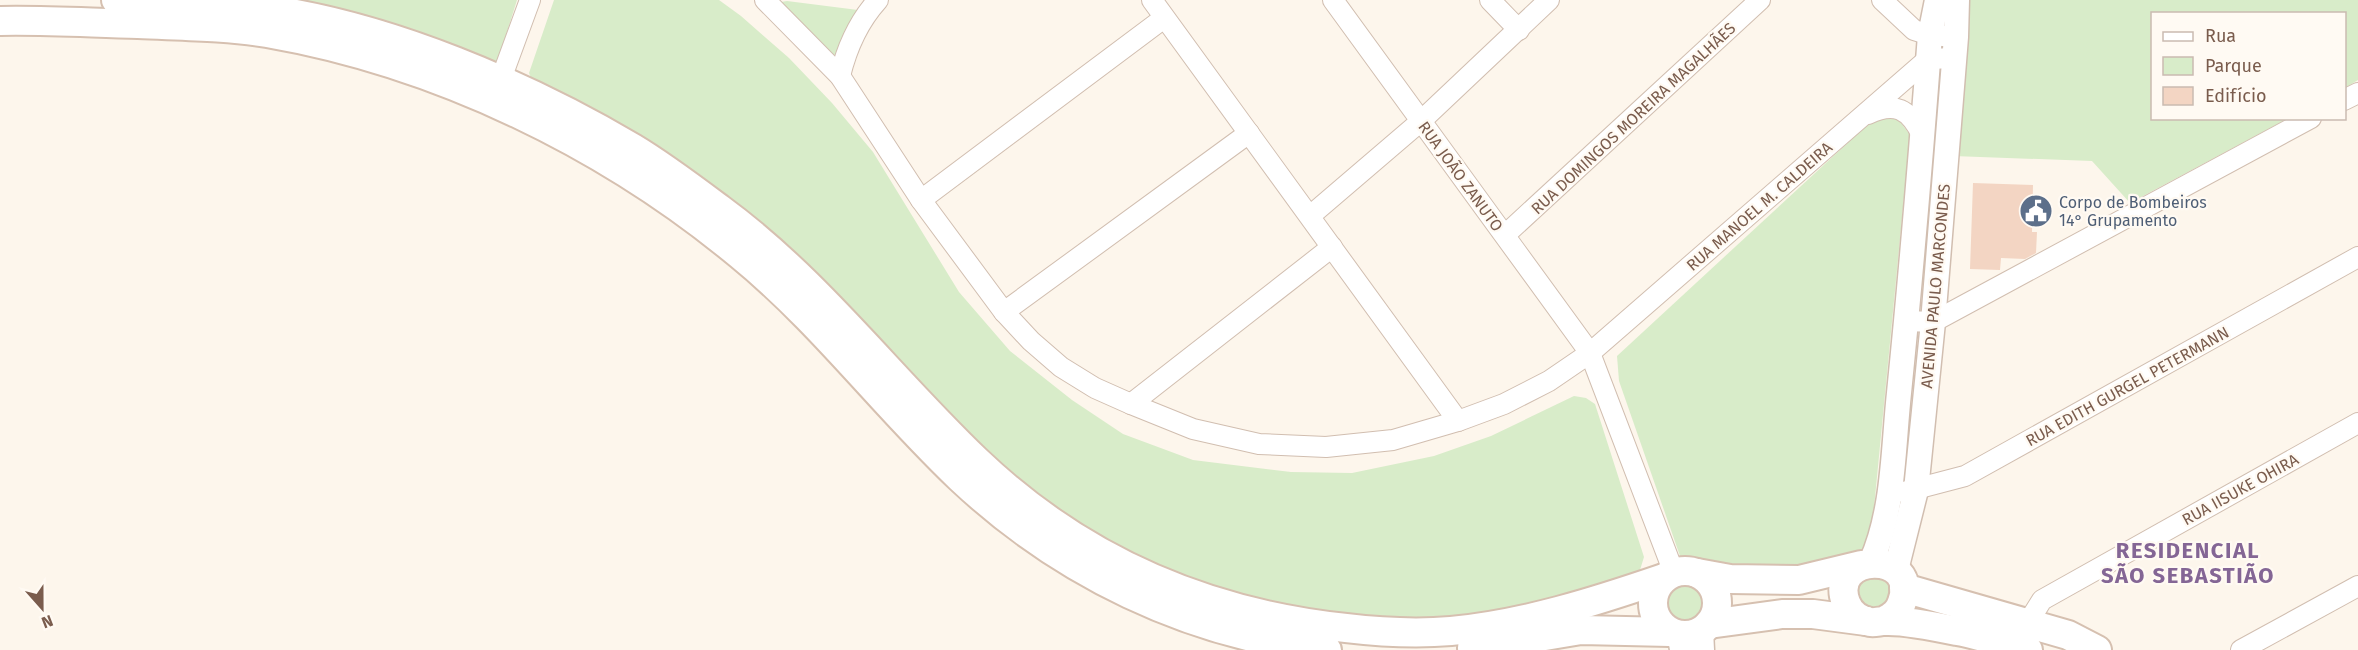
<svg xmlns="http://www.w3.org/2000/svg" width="2358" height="650" font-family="'Fira Sans',sans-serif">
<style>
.green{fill:#d8ecc9}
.building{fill:#f3d5c3}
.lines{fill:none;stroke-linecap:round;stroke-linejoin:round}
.minor-casing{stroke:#d1beb0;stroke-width:22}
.tertiary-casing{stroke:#d1beb0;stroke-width:27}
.secondary-casing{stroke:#d6c0b0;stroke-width:32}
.minor{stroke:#fff;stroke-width:20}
.tertiary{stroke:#fff;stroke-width:24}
.secondary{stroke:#fff;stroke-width:28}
.labels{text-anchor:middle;stroke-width:4.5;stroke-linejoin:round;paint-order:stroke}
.street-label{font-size:16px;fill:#7a5c4d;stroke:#fffaf3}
.service-label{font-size:16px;fill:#4e5e75;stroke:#fffaf3;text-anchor:start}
.district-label{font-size:22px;font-weight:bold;letter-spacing:1.5px;fill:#846695;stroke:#fffaf3}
</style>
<rect width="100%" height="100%" fill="#fdf6ec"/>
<!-- green -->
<g class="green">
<polygon points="245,0 517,0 496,67"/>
<polygon points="554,0 719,0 741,16 789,58 832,103 873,152 959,292 1010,351 1072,400 1123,434 1193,460 1291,472 1352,473 1434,456 1491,436 1574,396 1586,398 1595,404 1644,557 1640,570 1617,587 1453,621 1366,621 1190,586 1032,503 536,90 529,73"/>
<polygon points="1969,0 2358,0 2358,80 2345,88 2344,14 2152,14 2152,118 2287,119 2130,203 2092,161 1953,156"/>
<polygon points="787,1 858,10 857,17 833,61 778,7 781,2"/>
<polygon points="1883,117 1899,120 1910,135 1871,539 1856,559 1809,574 1701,568 1680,556 1619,381 1617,356 1866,126"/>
<path d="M1876 576C1889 583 1891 587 1890 602L1872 611 1857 599C1859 583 1861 580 1876 576Z"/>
<circle cx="1685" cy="605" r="21"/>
</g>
<!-- building -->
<polygon class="building" points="1973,183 2033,185 2032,232 2037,232 2036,253 2025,259 2001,258 2000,270 1970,269"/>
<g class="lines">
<!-- minor casing -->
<g class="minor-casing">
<g id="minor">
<polyline points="765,0 840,76 921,200 1004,312 1031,341 1061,367 1095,388 1131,404 1193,429 1259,444 1326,447 1393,440 1458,421 1504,404 1549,381 1590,353 1928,59 1954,58"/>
<polyline points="1152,0 1458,421"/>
<polyline points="1333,0 1590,353 1674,573"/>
<polyline points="1490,0 1519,30"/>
<polyline points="1882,0 1914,30 1930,35 1956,37"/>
<path d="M840 76C847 47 858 22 878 0"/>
<polyline points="497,90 530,0"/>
<polyline points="2344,100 2358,93"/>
<path d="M1868 114C1895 101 1909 109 1922 135"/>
<polyline points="921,200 1164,18"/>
<polyline points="1310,216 1421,121 1549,0"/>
<polyline points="1505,235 1760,0"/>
<polyline points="1004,312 1249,133"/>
<polyline points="1907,321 1933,322 2311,118"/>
<polyline points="1131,404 1332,247"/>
<polyline points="1904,492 1965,476 2358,257"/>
<polyline points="2024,635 2027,624 2042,600 2358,423"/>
<polyline points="2241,650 2358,586"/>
</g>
</g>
<!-- tertiary casing -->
<g class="tertiary-casing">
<g id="tertiary">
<path d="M1871 562C1894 511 1893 449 1899 393 1911 274 1921 155 1930 35L1937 0"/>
<polyline points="1896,570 1916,490 1933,322 1956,37 1957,0"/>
<polyline points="1701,631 1702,650"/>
<polyline points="1680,635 1682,650"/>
</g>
</g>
<!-- secondary casing -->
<g class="secondary-casing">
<g id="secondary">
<path d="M116 0C166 2 216 2 265 9 389 26 526 85 633 148 663 166 692 188 720 209 817 280 890 378 977 461 1081 560 1204 613 1346 628 1380 632 1416 634 1451 631 1524 624 1594 602 1664 578"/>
<path d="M0 21C46 20 92 23 138 24 181 26 225 26 267 33 439 63 606 144 740 255 821 321 884 406 960 478 1061 573 1189 635 1327 650"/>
<circle cx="1685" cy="603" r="32"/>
<polyline points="1697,573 1730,579 1799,580 1861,565"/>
<polyline points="1904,588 2068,635 2097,650"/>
<path d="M1884 621C1893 616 1899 612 1902 602 1921 550 1827 552 1846 603 1850 613 1859 620 1870 622 1875 623 1879 621 1884 621 1901 620 1938 627 1957 631 1981 635 2005 644 2028 650"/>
<polyline points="1709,624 1782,614 1813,614 1866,621"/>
<polyline points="1472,648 1581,630 1670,632"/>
</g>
</g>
<!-- minor -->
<use href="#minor" class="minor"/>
<!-- tertiary -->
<use href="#tertiary" class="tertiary"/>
<!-- secondary -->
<use href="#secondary" class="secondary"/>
</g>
<!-- icons -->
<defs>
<g id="civic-disc" transform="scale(1.725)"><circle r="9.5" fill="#5c6f8a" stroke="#fffaf3"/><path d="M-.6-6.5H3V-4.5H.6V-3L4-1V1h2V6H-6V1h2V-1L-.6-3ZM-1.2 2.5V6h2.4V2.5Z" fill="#fff"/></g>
</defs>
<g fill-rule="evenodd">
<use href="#civic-disc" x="2036" y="211"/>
</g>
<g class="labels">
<!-- street labels -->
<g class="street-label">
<text transform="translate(1633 118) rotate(-43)" y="6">RUA DOMINGOS MOREIRA MAGALHÃES</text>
<text transform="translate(1461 176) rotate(54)" y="6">RUA JOÃO ZANUTO</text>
<text transform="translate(1759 206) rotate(-41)" y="6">RUA MANOEL M. CALDEIRA</text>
<text transform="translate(1935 286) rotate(-85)" y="6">AVENIDA PAULO MARCONDES</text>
<text transform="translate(2127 386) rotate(-29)" y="6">RUA EDITH GURGEL PETERMANN</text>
<text transform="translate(2240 489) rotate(-29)" y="6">RUA IISUKE OHIRA</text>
</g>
<!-- service labels -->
<g class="service-label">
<text x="2059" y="208">Corpo de Bombeiros<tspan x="2059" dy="18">14° Grupamento</tspan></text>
</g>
<!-- district labels -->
<g class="district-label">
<text x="2188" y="558">RESIDENCIAL<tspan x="2188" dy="25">SÃO SEBASTIÃO</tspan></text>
</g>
</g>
<!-- legend -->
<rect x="2151" y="12" width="195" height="108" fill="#fffaf3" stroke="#cabbb1" stroke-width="1.5"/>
<rect x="2163" y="32" width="30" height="9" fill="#ffffff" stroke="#cabbb1" stroke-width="1.5"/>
<text x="2205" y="42" font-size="18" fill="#7a5c4d">Rua</text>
<rect x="2163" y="57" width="30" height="18" fill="#d8ecc9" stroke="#cabbb1" stroke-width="1.5"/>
<text x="2205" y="72" font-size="18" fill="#7a5c4d">Parque</text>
<rect x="2163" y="87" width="30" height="18" fill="#f3d5c3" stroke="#cabbb1" stroke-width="1.5"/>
<text x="2205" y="102" font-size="18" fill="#7a5c4d">Edifício</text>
<!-- north arrow -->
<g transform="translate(42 608) rotate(159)" stroke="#fffaf3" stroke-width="4.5" paint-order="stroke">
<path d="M0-4.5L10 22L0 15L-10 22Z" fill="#7a5c4d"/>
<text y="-9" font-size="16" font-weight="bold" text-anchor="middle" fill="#7a5c4d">N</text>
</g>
</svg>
